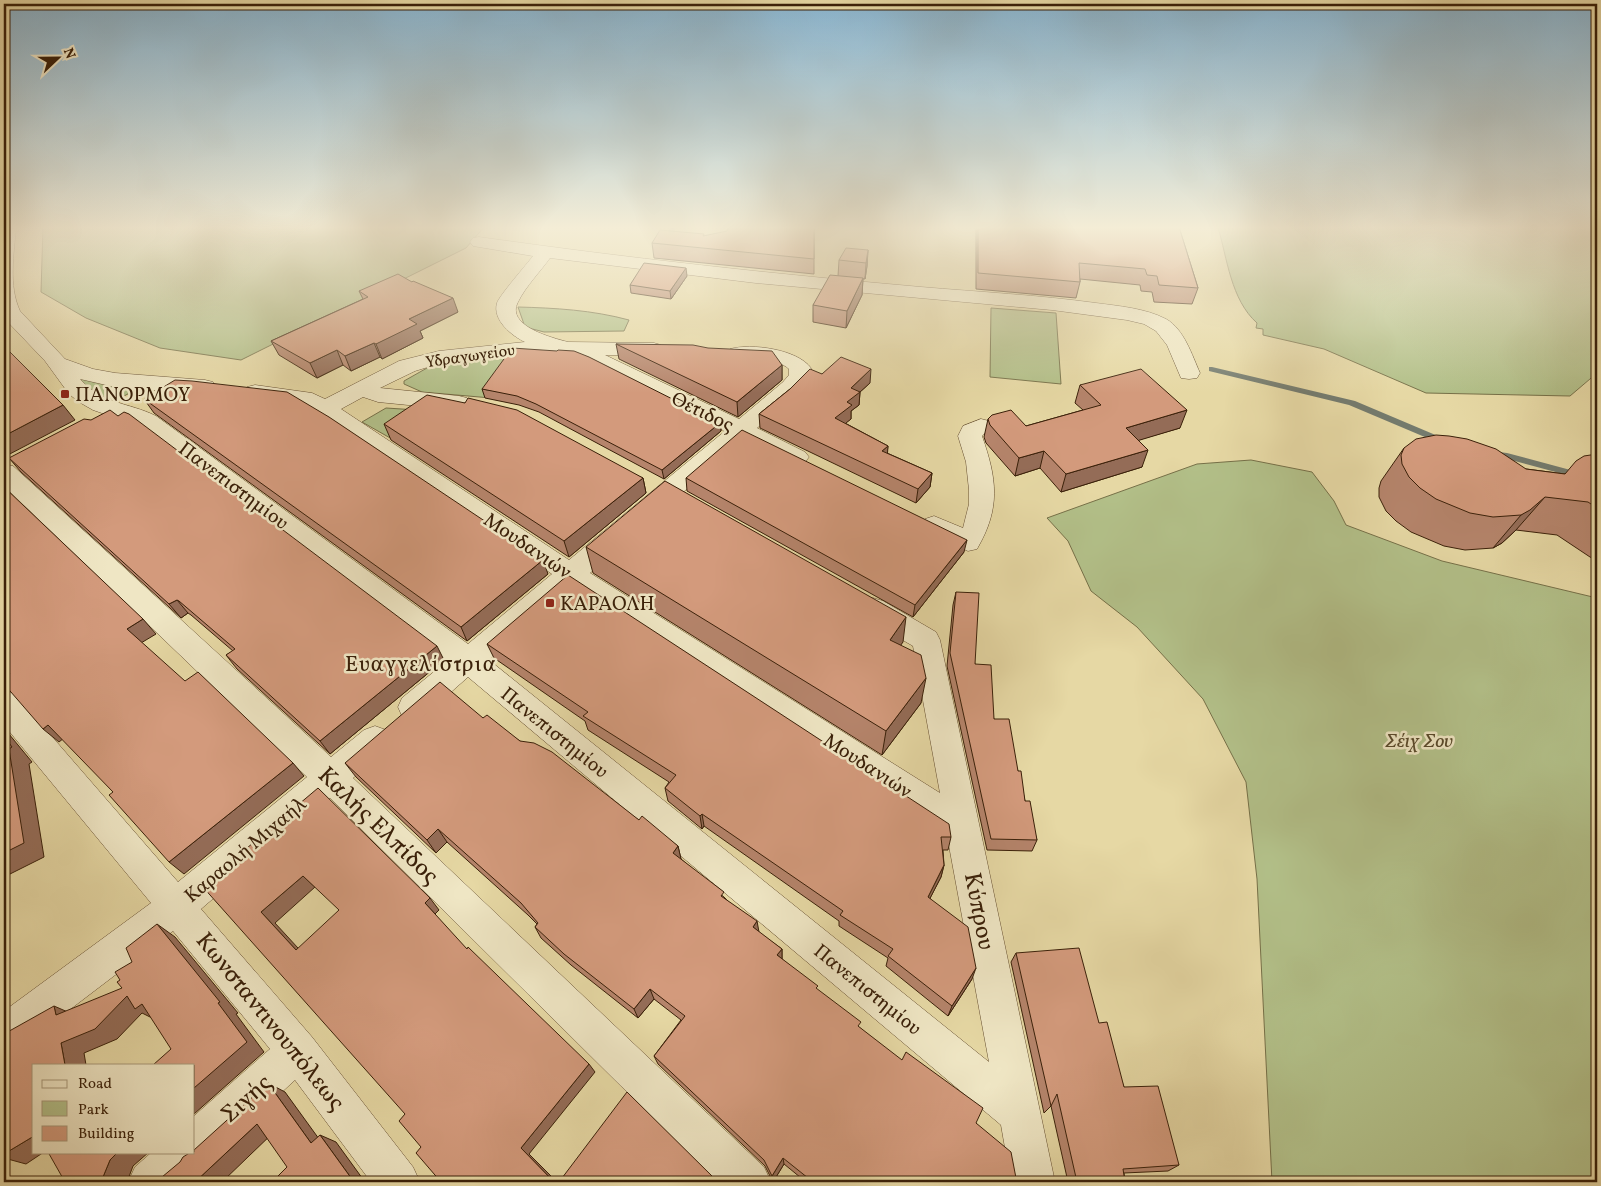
<svg xmlns="http://www.w3.org/2000/svg" width="1601" height="1186" font-family="Vollkorn,serif">
<style>
.green{fill:#b2bf88;stroke:#767048}
.lines{fill:none;stroke-linecap:round;stroke-linejoin:round}
.stream{fill:#747b6e;fill-rule:evenodd}
.minor-casing{stroke:#654e30;stroke-width:1}
.minor{fill:#efe6c4;fill-rule:evenodd}
.wall{fill:#b5846b;stroke:#3a2009}
.shaded-wall{fill:#946c57;stroke:#3a2009}
.building{fill:#d39a7c;stroke:#3a2009;fill-rule:evenodd}
.poi-dot{fill:#8f2418;stroke:#efe6c4;stroke-width:2}
.labels{text-anchor:middle;stroke-width:5;stroke-linejoin:round;paint-order:stroke}
.far-street-label{font-size:16px;fill:#3a2009;stroke:#efe6c4}
.poi-label{font-size:20px;fill:#3a2009;stroke:#efe6c4;text-anchor:start}
.street-label{font-size:20px;fill:#3a2009;stroke:#efe6c4}
.park-label{font-size:20px;font-style:italic;fill:#584829;stroke:#efe6c4}
.quarter-label{font-size:22px;letter-spacing:1px;fill:#3a2009;stroke:#efe6c4}
.near-street-label{font-size:24px;fill:#3a2009;stroke:#efe6c4}
</style>
<rect width="100%" height="100%" fill="#e6d8a4"/>
<filter id="stains"><feTurbulence type="fractalNoise" baseFrequency=".004" numOctaves="4"/><feColorMatrix values="0 0 0 0 .2 0 0 0 0 .09 0 0 0 0 .02 0 0 0 .5 -.17"/></filter>
<radialGradient id="worn" r=".72"><stop offset=".6" stop-color="#630" stop-opacity="0"/><stop offset="1" stop-color="#630" stop-opacity=".3"/></radialGradient>
<!-- green -->
<g class="green">
<polygon points="43,227 484,227 466,248 241,360 160,348 86,318 41,292"/>
<path d="M1218 227H1597V373L1570 396 1426 393 1324 349 1263 335V329L1256 328 1257 323C1231 300 1227 258 1218 227Z"/>
<path d="M518 307C555 308 592 310 629 320L624 331 544 332 525 327Z"/>
<polygon points="991,308 1056,313 1061,384 990,377"/>
<polygon points="505,355 491,398 422,392 404,384 404,381 427,368"/>
<polygon points="72,375 137,389 113,402 97,395"/>
<polygon points="386,408 433,411 392,439 362,422"/>
<polygon points="1251,460 1312,472 1334,501 1346,525 1442,561 1597,598 1597,1182 1272,1182 1257,879 1246,782 1203,699 1137,627 1091,591 1068,541 1047,518 1197,464"/>
</g>
<g class="lines">
<!-- stream -->
<g class="stream">
<polygon points="1209,367 1212,367 1355,401 1445,439 1446,441 1442,444 1439,443 1349,405 1209,371"/>
<polygon points="1491,451 1507,453 1589,475 1597,474 1597,480 1589,481 1507,459 1488,456 1487,454"/>
</g>
<!-- minor casing -->
<g class="minor-casing">
<g id="minor">
<path d="M4 227H16C14 254 8 285 20 311L65 359 93 369 115 373 205 380 213 382 216 387 213 392 205 394 115 387 80 379C103 405 128 402 156 416L468 644 552 574 306 406 255 399 247 397 244 392 247 387 255 385 312 393 325 399 399 361 439 351 525 342C512 336 492 320 497 303 499 296 527 264 533 256L473 246 470 242 473 238 479 237C626 258 773 274 921 287 979 292 1038 295 1096 303 1118 306 1145 308 1166 319 1184 329 1192 355 1200 373L1197 378 1189 379 1181 378 1167 345 1156 331 1144 324 1127 320 1052 310 756 283 550 258C540 272 526 286 518 302 505 326 553 338 568 342L654 343 661 345 664 349 661 353 654 355H605L739 419 783 382 789 375V369C775 356 748 362 730 357L727 353 730 349C751 343 797 349 811 368 810 390 773 414 757 428L805 452 809 457 805 462C786 468 761 449 743 440L590 573 940 793 913 646 863 617 859 609 863 601 873 598 883 601 936 632 940 640 1055 1182H1011L1001 1125 468 677 424 716 413 720 402 716 398 707 402 698 447 661 140 426 93 410 79 402 69 394 45 361 5 319ZM517 354 570 356 725 431 569 560 341 409 363 397 378 402 459 410 467 408 470 403 467 398 459 396 380 388 415 371 441 363ZM572 588 947 835 989 1062 489 660Z"/>
<path d="M981 419 989 421 992 426 982 436C997 479 1001 508 977 549L968 551 925 531 921 525 925 519 934 516 963 528 969 504V490L966 462 958 436 963 426Z"/>
<polygon points="4,464 13,466 331,757 364,730 375,726 386,730 391,740 386,750 353,778 764,1167 771,1182 718,1182 330,798 201,909 312,1037 413,1167 420,1182 371,1182 295,1080 209,1159 202,1162 200,1167 183,1182 128,1182 135,1167 152,1152 194,1152 194,1116 270,1049 173,931 18,1049 4,1055 4,1011 151,903 4,725 4,690 15,694 178,882 307,777 4,486"/>
</g>
</g>
<!-- minor -->
<use href="#minor" class="minor"/>
</g>
<!-- wall -->
<g class="wall">
<polygon points="814,227 814,274 654,258 652,243"/>
<polygon points="976,227 1179,227 1198,288 1192,304 1154,302 1152,292 1141,291 1140,285 1080,279 1080,282 1076,298 976,289"/>
<polygon points="868,250 867,266 865,279 863,279 862,295 846,328 813,322 813,305 838,276 839,260"/>
<polygon points="687,276 671,299 631,293 630,285"/>
<polygon points="359,291 458,312 420,331 423,338 382,359 380,357 351,371 343,365 317,378 279,355 271,341 363,299"/>
<polygon points="616,344 782,365 782,380 738,417 619,359"/>
<polygon points="822,374 870,383 860,392 859,405 851,411 851,419 845,423 888,446 887,453 932,473 930,487 916,503 760,428 759,414 790,389"/>
<polygon points="1080,385 1180,428 1138,440 1142,467 1061,492 1040,468 1015,476 986,443 984,437 988,419 1026,426 1083,410 1075,403"/>
<polygon points="482,389 720,423 721,431 664,479 539,412 519,405 485,398"/>
<polygon points="144,399 548,574 467,641 154,413"/>
<polygon points="465,403 643,478 646,493 569,557 391,440 384,424"/>
<polygon points="1404,448 1526,469 1565,474 1597,454 1597,560 1590,557 1557,535 1516,530 1502,543 1493,548 1465,550 1444,546 1411,532 1396,521 1386,511 1379,497 1379,488 1381,481"/>
<polygon points="9,458 444,660 330,754 237,669 226,655 233,651 191,615 188,613 181,618 21,472"/>
<polygon points="686,478 964,552 913,617 687,491"/>
<polygon points="586,547 903,642 900,645 921,703 882,755 593,573"/>
<polygon points="956,592 975,664 994,719 1018,771 1025,801 1037,840 1032,851 987,850 947,666 953,605"/>
<polygon points="487,644 951,837 948,850 943,850 944,865 941,877 930,898 972,979 948,1016 886,966 888,958 839,926 839,921 704,826 702,829 668,801 665,788 669,782 588,730 585,721 494,658"/>
<polygon points="483,718 520,741 678,846 681,859 725,898 758,932 782,949 782,959 860,1028 976,1123 1014,1182 806,1182 784,1164 773,1182 765,1166 658,1064 654,1056 681,1020 654,999 638,1018 571,965 541,938 535,927 537,924 528,915 447,842 436,853 356,777 345,763"/>
<polygon points="1016,953 1099,1023 1124,1087 1179,1165 1168,1171 1124,1173 1125,1182 1068,1182 1051,1106 1044,1113 1011,962"/>
</g>
<!-- shaded-wall -->
<g class="shaded-wall">
<polygon points="868,250 867,266 865,279 866,263"/>
<polygon points="686,268 687,276 671,299 670,291"/>
<polygon points="863,278 862,295 846,328 847,311"/>
<polygon points="453,298 458,312 420,331 423,338 382,359 376,344 409,319"/>
<polygon points="374,343 380,357 351,371 345,356"/>
<polygon points="337,350 343,365 317,378 310,363"/>
<polygon points="782,365 782,380 738,417 737,402"/>
<polygon points="871,369 870,383 860,392 859,405 851,411 851,419 835,432 835,418 847,402 851,388"/>
<polygon points="63,405 75,420 4,457 4,436"/>
<polygon points="1187,410 1180,428 1120,446 1126,428"/>
<polygon points="720,423 721,431 664,479 662,470"/>
<polygon points="888,446 887,460 882,451"/>
<polygon points="1148,450 1142,467 1061,492 1066,474"/>
<polygon points="1044,451 1040,468 1015,476 1019,458"/>
<polygon points="932,473 930,487 916,503 918,489"/>
<polygon points="643,478 646,493 569,557 564,541"/>
<polygon points="1545,497 1516,530 1502,543 1493,548 1521,515"/>
<polygon points="967,540 964,552 913,617 915,605"/>
<polygon points="543,560 548,574 467,641 461,627"/>
<polygon points="177,600 188,613 181,618 169,604"/>
<polygon points="906,617 903,642 887,665 890,640"/>
<polygon points="143,619 156,634 141,643 127,629"/>
<polygon points="437,646 444,660 330,754 320,741"/>
<polygon points="926,678 921,703 882,755 886,731"/>
<polygon points="48,725 64,738 59,742 43,729"/>
<polygon points="4,728 32,762 29,764 44,857 6,876 4,894"/>
<polygon points="293,763 304,776 184,874 169,862"/>
<polygon points="702,814 704,826 702,829 700,816"/>
<polygon points="438,829 447,842 436,853 427,840"/>
<polygon points="678,846 681,859 676,866 673,853"/>
<polygon points="944,865 941,877 925,908 928,897"/>
<polygon points="303,876 315,887 275,923 309,960 296,950 261,912"/>
<polygon points="430,898 439,910 435,914 425,903"/>
<polygon points="757,921 759,932 753,927"/>
<polygon points="157,924 175,937 238,1013 236,1014 264,1052 194,1114 194,1088 218,1003"/>
<polygon points="782,949 782,959 777,955"/>
<polygon points="976,968 972,979 948,1016 952,1006"/>
<polygon points="650,989 654,999 638,1018 634,1009"/>
<polygon points="127,996 142,1004 156,1020 142,1013 117,1039 84,1053 86,1065 65,1065 61,1043"/>
<polygon points="54,1006 77,1016 56,1015"/>
<polygon points="589,1064 595,1072 529,1154 557,1182 554,1182 521,1148"/>
<polygon points="268,1083 285,1092 327,1150 311,1143"/>
<polygon points="257,1124 275,1131 222,1182 195,1182"/>
<polygon points="320,1135 336,1142 365,1182 354,1182"/>
<polygon points="34,1136 34,1152 44,1152 26,1164 4,1158 4,1154"/>
<polygon points="118,1152 149,1152 133,1166 127,1182 103,1177 110,1160"/>
<polygon points="783,1158 784,1164 773,1182 772,1176"/>
</g>
<!-- building -->
<g class="building">
<polygon points="729,227 814,227 814,259 652,243 660,230 704,234 703,236 727,231"/>
<polygon points="978,227 1179,227 1198,288 1159,285 1157,276 1147,275 1145,269 1079,263 1080,282 978,273"/>
<polygon points="846,248 868,250 866,263 839,260"/>
<polygon points="644,263 686,268 670,291 630,285"/>
<polygon points="398,274 412,282 413,281 453,298 409,319 417,324 376,344 374,343 345,356 337,350 310,363 271,341 368,297 359,291"/>
<polygon points="830,275 863,278 847,311 813,305"/>
<polygon points="616,344 693,345 708,348 772,351 782,365 737,402"/>
<polygon points="4,346 63,405 4,436"/>
<polygon points="512,348 557,351 558,350 574,351 589,357 720,423 662,470 536,404 517,396 482,389"/>
<polygon points="841,357 871,369 851,388 860,392 847,402 852,405 835,418 888,446 882,451 932,473 918,489 759,414 790,389 810,369 822,374"/>
<polygon points="1141,369 1187,410 1126,428 1148,450 1066,474 1044,451 1019,458 990,425 988,419 992,415 1011,410 1026,426 1101,405 1080,385"/>
<polygon points="175,380 192,381 287,392 329,417 543,560 461,627 144,399"/>
<polygon points="427,395 465,403 468,398 517,410 643,478 564,541 384,424"/>
<polygon points="110,410 118,416 124,412 129,414 437,646 320,741 226,655 235,649 179,601 177,600 169,604 9,458 84,419 91,420"/>
<polygon points="742,430 967,540 915,605 686,478"/>
<polygon points="1436,435 1449,436 1467,439 1496,449 1526,469 1565,474 1576,461 1584,456 1597,454 1597,508 1588,502 1545,497 1530,510 1521,515 1493,517 1470,513 1436,499 1420,488 1409,477 1402,464 1401,455 1404,448 1416,439"/>
<polygon points="665,481 906,617 890,640 921,655 926,678 886,731 586,547"/>
<polygon points="4,487 143,619 127,629 185,681 198,672 293,763 169,862 109,795 113,792 48,725 43,729 4,684 4,676 10,674 4,667"/>
<polygon points="568,575 949,824 951,837 941,837 944,865 928,897 968,927 976,968 952,1006 888,956 893,949 840,915 843,911 702,814 700,816 665,788 676,775 583,716 588,712 487,644"/>
<polygon points="956,592 979,593 975,664 991,665 994,719 1009,719 1018,771 1021,771 1025,801 1030,801 1037,840 991,839 950,653"/>
<polygon points="440,682 483,718 487,715 520,741 534,743 552,752 639,820 642,816 678,846 673,853 724,892 721,896 757,921 753,927 782,949 777,955 818,986 816,988 861,1022 858,1026 902,1060 906,1052 983,1108 976,1123 1011,1152 1016,1178 1014,1182 813,1182 783,1158 772,1176 764,1160 654,1056 685,1016 650,989 634,1009 564,954 535,927 538,923 521,903 438,829 427,840 345,763"/>
<polygon points="4,736 12,747 9,749 24,843 4,853"/>
<path d="M318 788 430 898 425 903 467 949 468 947 589 1064 521 1148 554 1182H441L416 1153 421 1147 399 1121 405 1114 202 886ZM303 876 339 910 296 950 261 912Z"/>
<polygon points="157,924 220,1002 218,1003 247,1042 194,1088 194,1065 153,1065 171,1049 142,1004 135,1009 127,996 95,1029 61,1043 65,1065 34,1065 34,1136 4,1154 4,1034 54,1006 56,1015 122,988 117,982 120,980 115,972 132,962 126,948"/>
<polygon points="1079,948 1099,1023 1107,1022 1124,1087 1158,1086 1179,1165 1123,1169 1125,1182 1077,1182 1057,1094 1051,1106 1016,953"/>
<polygon points="268,1083 311,1143 320,1135 354,1182 272,1182 287,1167 257,1124 195,1182 65,1182 48,1152 118,1152 110,1160 103,1177 162,1177 180,1162 183,1157 191,1152 194,1152 194,1150"/>
<polygon points="627,1092 714,1178 771,1179 768,1182 559,1182"/>
</g>
<!-- sky -->
<linearGradient id="sky" x2="0" y2="1"><stop stop-color="#89b6d2"/><stop offset="0.58" stop-color="#f4edd6"/><stop offset="1" stop-color="#f4edd6" stop-opacity="0"/></linearGradient>
<rect width="1601" height="393" fill="url(#sky)"/>
<!-- markers -->
<g class="poi-dot">
<rect x="60" y="389" width="10" height="10" rx="2.5"/>
<rect x="545" y="598" width="10" height="10" rx="2.5"/>
</g>
<g class="labels">
<!-- far-street labels -->
<g class="far-street-label">
<text transform="translate(470 355) rotate(-8)" y="6">Υδραγωγείου</text>
</g>
<!-- poi labels -->
<g class="poi-label">
<text x="75" y="401">ΠΑΝΟΡΜΟΥ</text>
<text x="560" y="610">ΚΑΡΑΟΛΗ</text>
</g>
<!-- street labels -->
<g class="street-label">
<text transform="translate(703 411) rotate(26)" y="7">Θέτιδος</text>
<text transform="translate(234 485) rotate(37)" y="7">Πανεπιστημίου</text>
<text transform="translate(528 545) rotate(34)" y="7">Μουδανιών</text>
<text transform="translate(555 732) rotate(39)" y="7">Πανεπιστημίου</text>
<text transform="translate(868 765) rotate(33)" y="7">Μουδανιών</text>
<text transform="translate(245 849) rotate(-40)" y="7">Καραολή Μιχαήλ</text>
<text transform="translate(868 989) rotate(39)" y="7">Πανεπιστημίου</text>
</g>
<!-- park labels -->
<g class="park-label">
<text x="1419" y="747">Σέιχ Σου</text>
</g>
<!-- quarter labels -->
<g class="quarter-label">
<text x="421" y="671">Ευαγγελίστρια</text>
</g>
<!-- near-street labels -->
<g class="near-street-label">
<text transform="translate(379 825) rotate(44)" y="8">Καλής Ελπίδος</text>
<text transform="translate(980 911) rotate(79)" y="8">Κύπρου</text>
<text transform="translate(271 1021) rotate(51)" y="8">Κωνσταντινουπόλεως</text>
<text transform="translate(246 1098) rotate(-42)" y="8">Σιγής</text>
</g>
</g>
<!-- margin -->
<rect width="1601" height="1186" fill="none" stroke="#e6d8a4" stroke-width="20"/>
<rect x="5" y="5" width="1591" height="1176" fill="none" stroke="#3a2009" stroke-width="2.5"/>
<rect x="10" y="10" width="1581" height="1166" fill="none" stroke="#3a2009"/>
<!-- legend -->
<rect x="32" y="1064" width="162" height="90" fill="#efe6c4" stroke="#a79779"/>
<rect x="42" y="1080" width="25" height="8" fill="#efe6c4" stroke="#a79779"/>
<text x="78" y="1088" font-size="15" fill="#3a2009">Road</text>
<rect x="42" y="1101" width="25" height="15" fill="#b2bf88" stroke="#a79779"/>
<text x="78" y="1114" font-size="15" fill="#3a2009">Park</text>
<rect x="42" y="1126" width="25" height="15" fill="#d39a7c" stroke="#a79779"/>
<text x="78" y="1138" font-size="15" fill="#3a2009">Building</text>
<!-- north arrow -->
<g transform="translate(58 58) rotate(68)" stroke="#efe6c4" stroke-width="4" paint-order="stroke">
<path d="M0-4L9 19L0 12L-9 19Z" fill="#3a2009"/>
<text y="-8" font-size="14" font-weight="bold" text-anchor="middle" fill="#3a2009">N</text>
</g>
<rect width="100%" height="100%" filter="url(#stains)"/>
<rect width="100%" height="100%" fill="url(#worn)"/>
</svg>
